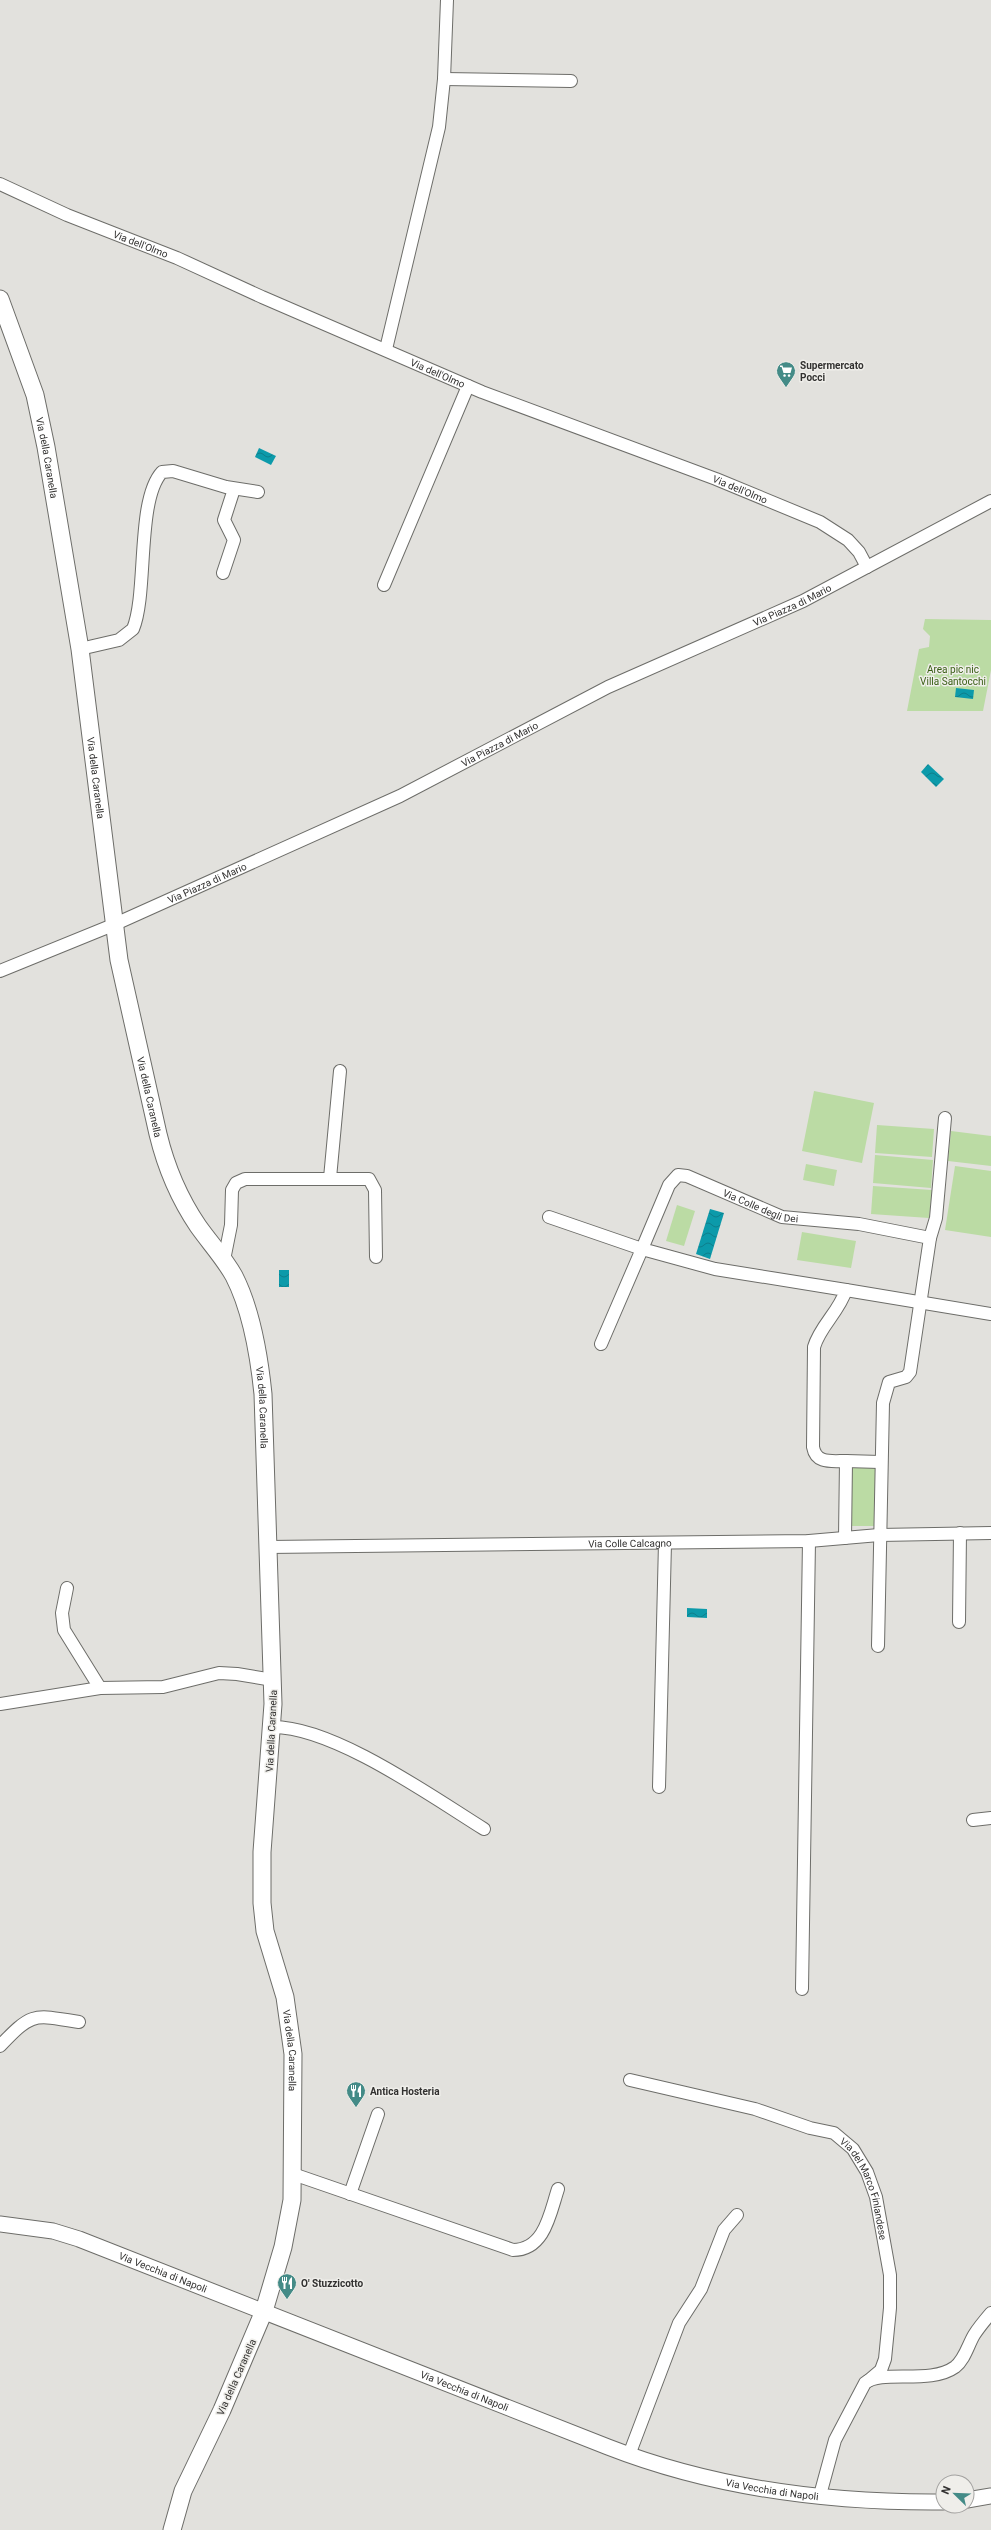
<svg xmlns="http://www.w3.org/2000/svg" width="991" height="2530" font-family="Roboto,sans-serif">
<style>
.green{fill:#bbdba4}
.water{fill:url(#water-waves)}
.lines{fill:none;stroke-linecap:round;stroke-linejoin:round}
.minor-casing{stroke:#6d6d69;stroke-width:14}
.tertiary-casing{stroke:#6d6d69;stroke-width:17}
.secondary-casing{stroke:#6d6d69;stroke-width:19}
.minor{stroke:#fff;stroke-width:12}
.tertiary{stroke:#fff;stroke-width:15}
.secondary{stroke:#fff;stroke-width:17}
.labels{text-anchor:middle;stroke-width:3;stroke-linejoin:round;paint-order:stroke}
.street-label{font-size:10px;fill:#323130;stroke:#efeeea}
.poi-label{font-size:10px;font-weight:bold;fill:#323130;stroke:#efeeea;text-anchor:start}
.park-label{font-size:10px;fill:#385d13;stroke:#efeeea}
</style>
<defs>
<pattern id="water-waves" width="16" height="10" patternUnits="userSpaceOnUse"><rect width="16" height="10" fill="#0c9aaa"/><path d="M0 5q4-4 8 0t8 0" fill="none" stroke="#0d7e8b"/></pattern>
</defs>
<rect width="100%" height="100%" fill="#e2e1dd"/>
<!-- green -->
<g class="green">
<polygon points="925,619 991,620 991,670 983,711 907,711 919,649 929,647 930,636 923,629"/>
<polygon points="814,1091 874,1103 862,1163 802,1151"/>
<polygon points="877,1125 934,1129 932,1157 875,1153"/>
<polygon points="951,1131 991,1136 991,1166 948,1161"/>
<polygon points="875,1155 933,1160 931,1188 873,1183"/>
<polygon points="806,1164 837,1170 834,1186 803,1180"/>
<polygon points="955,1166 991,1171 991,1237 945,1230"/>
<polygon points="873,1186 932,1190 929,1218 871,1214"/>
<polygon points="677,1205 695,1211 684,1246 666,1241"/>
<polygon points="802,1232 856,1241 851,1268 797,1260"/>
<polygon points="849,1464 877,1464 876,1526 848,1526"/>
</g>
<!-- water -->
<g class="water">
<polygon points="259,448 276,456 271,465 255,457"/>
<polygon points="956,688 974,690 973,699 955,697"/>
<polygon points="928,764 944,779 936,787 921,772"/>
<polygon points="710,1209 724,1213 710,1259 696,1254"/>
<rect x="279" y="1270" width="10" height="17"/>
<polygon points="687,1608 707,1609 707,1618 687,1617"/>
</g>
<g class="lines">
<!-- minor casing -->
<g class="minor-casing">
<g id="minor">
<polyline points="444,79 571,81"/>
<path id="s1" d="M0 184 67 215 177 258 262 297 482 392 716 479 820 522 848 540 859 552 867 567"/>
<polyline points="386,349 439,127 444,79 447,0"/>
<polyline points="223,573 234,540 224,520 234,489"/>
<polyline points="384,585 468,386"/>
<path d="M80 649 119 640 133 629C148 593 136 500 162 472L173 471 226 487 258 492"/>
<path id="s2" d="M0 971 113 925 400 796 608 687 803 601 991 501"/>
<polyline points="330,1178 340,1071"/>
<polyline points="549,1217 642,1249 601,1344"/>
<polyline points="930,1238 936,1218 945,1118"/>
<polyline points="224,1260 231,1225 232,1190 236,1183 245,1179 369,1179 375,1190 376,1257"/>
<polyline points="846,1290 991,1314"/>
<polyline points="846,1461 880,1462"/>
<path id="s3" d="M845 1538 846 1461C831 1461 816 1464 813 1447L814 1347C820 1326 839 1312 846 1290L715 1269 642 1249 669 1185 678 1175 687 1176 782 1217 859 1224 930 1238 910 1372 906 1377 889 1382 883 1403 878 1646"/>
<path id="s4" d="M268 1547 809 1541 879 1535 991 1533"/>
<polyline points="67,1588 62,1613 64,1630 100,1688"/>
<polyline points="959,1622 960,1533"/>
<polyline points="0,1704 100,1688 163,1687 219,1673 237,1674 273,1680"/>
<path d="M273 1727C334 1727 431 1796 484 1829"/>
<polyline points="659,1787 665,1543"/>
<polyline points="973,1820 991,1818"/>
<polyline points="802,1989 809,1541"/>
<path d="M0 2046C33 2011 34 2015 79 2022"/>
<path id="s5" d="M630 2080 755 2109 810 2128 834 2133 853 2149 867 2172 876 2197 890 2275V2308L885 2359 881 2370 868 2381"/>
<path d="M293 2174 513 2250C545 2250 550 2213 558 2189"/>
<polyline points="350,2194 378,2114"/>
<polyline points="629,2455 679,2323 701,2289 724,2230 737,2215"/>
<path d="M820 2495 835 2440 865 2383C882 2369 930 2385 955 2367 965 2359 968 2345 974 2335 979 2327 985 2320 991 2313"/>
</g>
</g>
<!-- tertiary casing -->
<g class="tertiary-casing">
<g id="tertiary">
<path id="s6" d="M0 2224 53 2231 79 2239 608 2447C713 2488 831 2503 943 2502"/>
<polyline points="967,2500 991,2496"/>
</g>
</g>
<!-- secondary casing -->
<g class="secondary-casing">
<g id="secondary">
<path id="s7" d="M0 299 35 395 46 447 80 649 119 960 158 1134C166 1167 179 1198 198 1226 210 1243 224 1258 234 1276 252 1311 259 1355 263 1394L273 1704 262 1852V1903L265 1931 285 1997 293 2054 292 2200 283 2247 264 2311 222 2410 183 2491 172 2530"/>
</g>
</g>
<!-- minor -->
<use href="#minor" class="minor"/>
<!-- tertiary -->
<use href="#tertiary" class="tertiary"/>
<!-- secondary -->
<use href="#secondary" class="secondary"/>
</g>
<!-- icons -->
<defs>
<g id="supermarket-pin" transform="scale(1)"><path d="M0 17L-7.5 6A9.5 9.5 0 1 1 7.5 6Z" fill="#448b87" stroke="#efeeea"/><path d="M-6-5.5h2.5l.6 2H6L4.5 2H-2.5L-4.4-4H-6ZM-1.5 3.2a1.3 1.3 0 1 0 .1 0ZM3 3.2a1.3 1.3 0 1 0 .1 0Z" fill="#fff"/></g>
<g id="restaurant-pin" transform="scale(1)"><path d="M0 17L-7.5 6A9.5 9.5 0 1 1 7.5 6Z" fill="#448b87" stroke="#efeeea"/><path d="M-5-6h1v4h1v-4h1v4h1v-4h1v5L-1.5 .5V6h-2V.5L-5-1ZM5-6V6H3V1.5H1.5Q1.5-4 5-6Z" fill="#fff"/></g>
</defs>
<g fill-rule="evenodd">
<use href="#supermarket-pin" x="786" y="371"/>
<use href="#restaurant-pin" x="356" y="2091"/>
<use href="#restaurant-pin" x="287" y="2283"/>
</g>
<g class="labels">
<!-- street labels -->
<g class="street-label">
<text dy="4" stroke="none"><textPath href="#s1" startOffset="153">Via dell'Olmo</textPath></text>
<text dy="4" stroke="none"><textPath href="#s1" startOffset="477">Via dell'Olmo</textPath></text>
<text dy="4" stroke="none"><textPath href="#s7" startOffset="166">Via della Caranella</textPath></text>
<text dy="4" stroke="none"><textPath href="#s1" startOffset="801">Via dell'Olmo</textPath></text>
<text dy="4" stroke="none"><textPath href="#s2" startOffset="873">Via Piazza di Mario</textPath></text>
<text dy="4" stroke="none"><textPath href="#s2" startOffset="549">Via Piazza di Mario</textPath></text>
<text dy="4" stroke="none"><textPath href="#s7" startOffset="490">Via della Caranella</textPath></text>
<text dy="4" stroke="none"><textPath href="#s2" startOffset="225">Via Piazza di Mario</textPath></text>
<text dy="4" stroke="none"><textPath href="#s7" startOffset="814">Via della Caranella</textPath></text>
<text dy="4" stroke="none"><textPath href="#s3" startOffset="663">Via Colle degli Dei</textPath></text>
<text dy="4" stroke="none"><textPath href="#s7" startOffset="1150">Via della Caranella</textPath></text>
<text dy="4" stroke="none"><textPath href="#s4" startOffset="362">Via Colle Calcagno</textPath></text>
<text transform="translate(271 1731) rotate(-87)" y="4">Via della Caranella</text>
<text dy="4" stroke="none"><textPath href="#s7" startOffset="1797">Via della Caranella</textPath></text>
<text dy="4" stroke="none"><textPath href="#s5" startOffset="277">Via del Marco Finlandese</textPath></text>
<text dy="4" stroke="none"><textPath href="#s6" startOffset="171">Via Vecchia di Napoli</textPath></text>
<text transform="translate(236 2377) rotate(-66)" y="4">Via della Caranella</text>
<text dy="4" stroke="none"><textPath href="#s6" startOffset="495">Via Vecchia di Napoli</textPath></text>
<text dy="4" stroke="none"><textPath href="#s6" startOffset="819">Via Vecchia di Napoli</textPath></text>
</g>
<!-- poi labels -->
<g class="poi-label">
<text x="800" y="369">Supermercato<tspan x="800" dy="12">Pocci</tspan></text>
<text x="370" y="2095">Antica Hosteria</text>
<text x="301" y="2287">O' Stuzzicotto</text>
</g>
<!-- park labels -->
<g class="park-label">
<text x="953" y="673">Area pic nic<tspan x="953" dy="12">Villa Santocchi</tspan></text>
</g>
</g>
<!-- north arrow -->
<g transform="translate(955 2494) rotate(293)"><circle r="19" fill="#efeeea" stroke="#a3a2a0"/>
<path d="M0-3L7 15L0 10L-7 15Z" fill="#448b87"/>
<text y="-6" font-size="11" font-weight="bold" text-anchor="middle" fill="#323130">N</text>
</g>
</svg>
